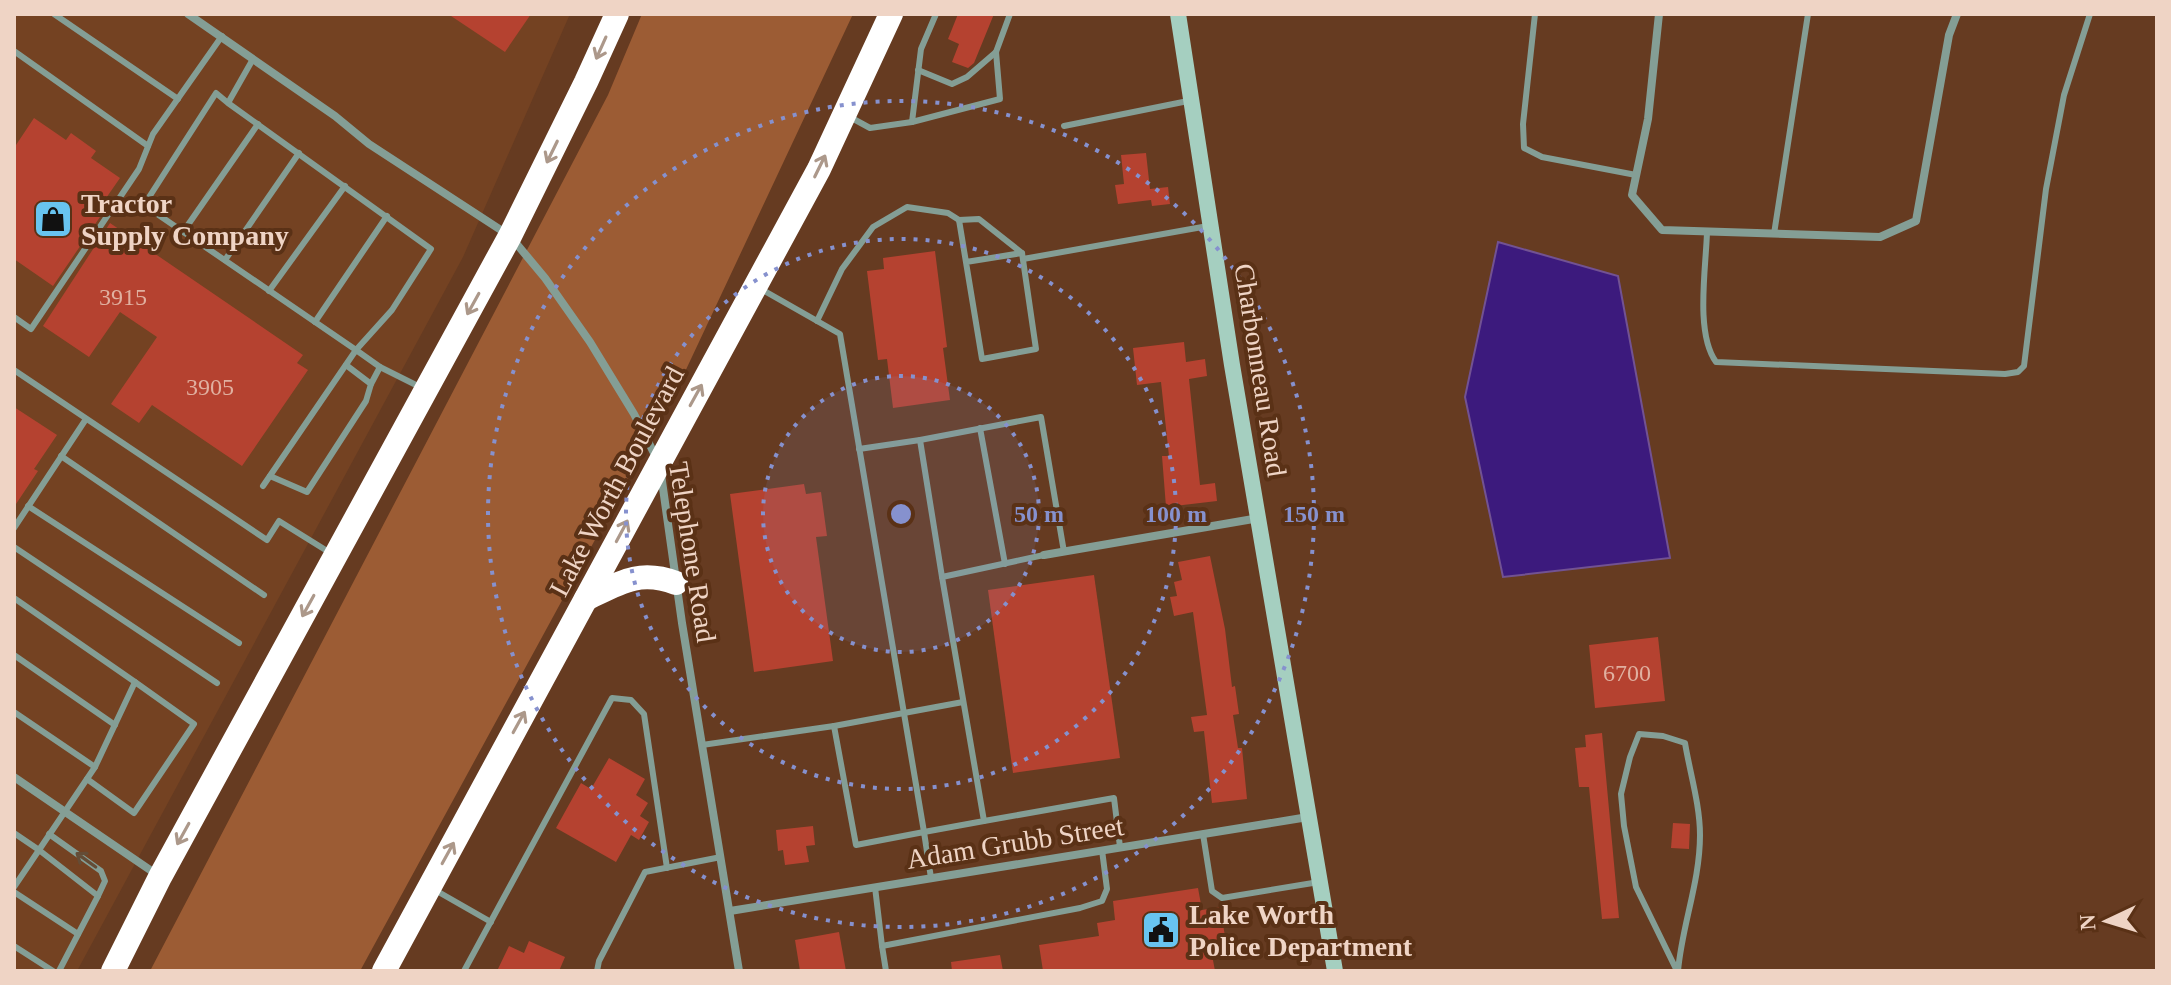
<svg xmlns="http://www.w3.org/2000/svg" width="2171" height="985" font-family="Georgia,serif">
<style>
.built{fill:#744222}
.green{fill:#9c5c34}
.water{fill:#3c1a7d;stroke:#725293;stroke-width:2}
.building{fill:#b54230}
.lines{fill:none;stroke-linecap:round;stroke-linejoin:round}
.lane{stroke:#849e95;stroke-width:6}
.street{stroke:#849e95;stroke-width:8}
.secondary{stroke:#a5cfc0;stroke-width:16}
.highway{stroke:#fff;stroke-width:24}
.oneway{stroke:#ac988a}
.oneway2{stroke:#644c36}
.ring{fill:none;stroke:#8691ce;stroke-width:4;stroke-dasharray:4 8}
.labels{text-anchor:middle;stroke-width:8;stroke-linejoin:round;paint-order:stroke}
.number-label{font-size:24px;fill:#e0b0a0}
.poi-label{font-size:28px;font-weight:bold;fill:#efd4c5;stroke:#5a3116;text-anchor:start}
.street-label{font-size:28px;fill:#efd4c5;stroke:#5a3116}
.centre{fill:#8691ce;stroke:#5a3116;stroke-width:4}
.ring-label{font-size:24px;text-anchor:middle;font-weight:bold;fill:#8691ce;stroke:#5a3116;stroke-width:8;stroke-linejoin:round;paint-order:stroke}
</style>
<rect width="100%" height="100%" fill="#663b21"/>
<!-- built -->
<polygon class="built" points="14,14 570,14 463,257 77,971 14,971"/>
<!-- green -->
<polygon class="green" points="642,14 853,14 675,393 360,971 150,971 608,95"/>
<!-- water -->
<polygon class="water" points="1498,242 1618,276 1670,558 1503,577 1465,397"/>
<!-- building -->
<g class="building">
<polygon points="448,14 531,14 505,52"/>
<polygon points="958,14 994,14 974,63 968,68 952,62 959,44 948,39"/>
<polygon points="34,118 66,140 71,133 96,151 91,158 120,178 95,214 100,217 53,286 14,259 14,148"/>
<polygon points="1146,153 1150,189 1168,187 1170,204 1152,206 1151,200 1118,204 1115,185 1124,184 1121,155"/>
<polygon points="110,223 303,355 297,363 308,370 242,466 152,405 139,423 111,404 157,337 120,312 89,357 43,326"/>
<polygon points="935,251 947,347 943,348 950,400 893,408 887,359 878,360 867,271 884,269 883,258"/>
<polygon points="1184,342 1186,362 1205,359 1207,376 1189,379 1200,485 1215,483 1217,501 1166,507 1162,456 1169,456 1161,382 1137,385 1133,348"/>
<polygon points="14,407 57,435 34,469 38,471 14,507"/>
<polygon points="804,484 806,494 821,492 827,536 816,537 833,661 754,672 730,494"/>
<polygon points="1210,556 1225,629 1232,687 1235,686 1239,714 1233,715 1238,748 1242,748 1247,799 1212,803 1204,731 1194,732 1191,717 1207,715 1193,612 1174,616 1170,597 1177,596 1174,582 1182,580 1178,562"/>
<polygon points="1094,575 1120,758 1013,773 988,590"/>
<polygon points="1658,637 1665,701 1595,708 1589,645"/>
<polygon points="1602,733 1619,918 1602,919 1589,787 1579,787 1575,748 1586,747 1585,735"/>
<polygon points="609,758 645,779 636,795 648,803 640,816 649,822 639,840 631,835 616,862 556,828 581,783 591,789"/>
<polygon points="1673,823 1690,824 1689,849 1671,848"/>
<polygon points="813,826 815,845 806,846 809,862 785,865 783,850 778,851 776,830"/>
<polygon points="1198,888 1202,910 1220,907 1226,942 1210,944 1215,971 1043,971 1039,945 1099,936 1097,923 1115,920 1113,901"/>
<polygon points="839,932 846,971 800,971 795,940"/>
<polygon points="529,941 565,957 559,971 497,971 509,946 524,953"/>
<polygon points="1000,955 1003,971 952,971 951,962"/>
</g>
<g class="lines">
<!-- lane -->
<g class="lane">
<polyline points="54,14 178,99"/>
<polyline points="936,14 921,49 912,122 1000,99 996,52 1010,14"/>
<polyline points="1535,14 1523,124 1524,148 1542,157 1636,175"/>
<polyline points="14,51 148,146"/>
<polyline points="918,70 952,84 967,77 996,52"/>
<polyline points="228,103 431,249 392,310 356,350 144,205 216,93 228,103 253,59"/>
<polyline points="848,116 870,128 912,122"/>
<polyline points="1064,126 1188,101"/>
<polyline points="959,220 979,219 1022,253"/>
<polyline points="183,232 258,124"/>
<path d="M1707 232C1706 268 1695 333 1716 362L2005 374 2018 372 2024 366 2046 189 2064 95 2090 14"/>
<polyline points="1774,234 1808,14"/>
<polyline points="1023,259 1208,226"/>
<polyline points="225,260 299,153"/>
<polyline points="761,289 840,334 924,832 984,821 942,577 1044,555"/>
<polyline points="269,291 345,186"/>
<polyline points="14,317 31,329 139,169 153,134 222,36"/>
<polyline points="817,321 842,269 873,227 907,207 948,213 959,220 982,359 1036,349 1022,253 966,262"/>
<polyline points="315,322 387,216"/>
<polyline points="380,367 420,387"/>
<polyline points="14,370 267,540 279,521 332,554"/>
<polyline points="980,428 1005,564"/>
<polyline points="920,440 1041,417 1064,552"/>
<polyline points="859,449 920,440 942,577"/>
<polyline points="61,456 264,595"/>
<polyline points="270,476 307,492 366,401 371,384 346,365"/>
<polyline points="263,486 356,350 380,367 371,384"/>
<polyline points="28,506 239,643"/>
<polyline points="14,528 86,419"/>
<polyline points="14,547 217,683"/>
<polyline points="14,598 135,682"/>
<polyline points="14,655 115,725"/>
<polyline points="14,712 95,767 39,850 14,833"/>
<polyline points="834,726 963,702"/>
<polyline points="702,745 834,726 856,845 924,832 931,878"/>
<polyline points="87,779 134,813 194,724 135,682 95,767"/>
<polyline points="984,821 1114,798 1120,847"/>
<polyline points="49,834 101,871 105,881 98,896"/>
<polyline points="1203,834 1212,891 1222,898 1319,882"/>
<polyline points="14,887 39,850 98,896 59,971"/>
<polyline points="875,887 882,946 1080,908 1102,901 1107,889 1102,850"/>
<polyline points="435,890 491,922"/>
<polyline points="14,892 78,934"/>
<polyline points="14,946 53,971"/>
<polyline points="882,946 886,971"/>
<polyline points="464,971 612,698 631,700 644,714 667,868"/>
<polyline points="597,971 599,961 645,872 721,857"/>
<path d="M1677 971 1636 887 1624 826 1621 794 1630 757 1639 734 1663 736 1685 743C1690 773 1700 805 1700 835 1700 882 1682 925 1678 971"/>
</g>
<!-- street -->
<g class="street">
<polyline points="188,14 335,116 369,144 510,236 545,278 590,342 634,414 656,457"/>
<polyline points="1659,14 1648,119 1632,195 1662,230 1880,237 1916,221 1949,35 1957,14"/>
<polyline points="661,474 682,623 739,971"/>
<polyline points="1044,555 1259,518"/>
<polyline points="14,777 156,874"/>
<polyline points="730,911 1308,817"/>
</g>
<!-- secondary -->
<polyline class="secondary" points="1178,14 1232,365 1335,971"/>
<!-- highway -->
<g class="highway">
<path d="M586 599C619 583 639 569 676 583"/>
<polyline points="113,971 160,877 510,236 586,82 617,14"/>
<polyline points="384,971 819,169 891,14"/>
</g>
</g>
<!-- one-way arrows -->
<defs><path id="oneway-shaft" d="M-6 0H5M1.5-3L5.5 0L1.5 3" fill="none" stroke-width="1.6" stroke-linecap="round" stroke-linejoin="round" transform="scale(2)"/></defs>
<g class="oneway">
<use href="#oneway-shaft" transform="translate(601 48) rotate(114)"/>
<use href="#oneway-shaft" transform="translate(552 152) rotate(116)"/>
<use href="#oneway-shaft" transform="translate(820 166) rotate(-64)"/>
<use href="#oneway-shaft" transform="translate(473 304) rotate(119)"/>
<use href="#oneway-shaft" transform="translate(696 395) rotate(-61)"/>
<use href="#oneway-shaft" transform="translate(622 531) rotate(-62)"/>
<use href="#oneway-shaft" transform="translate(308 606) rotate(119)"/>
<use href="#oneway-shaft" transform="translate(519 722) rotate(-61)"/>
<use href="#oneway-shaft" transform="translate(183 834) rotate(119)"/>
<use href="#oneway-shaft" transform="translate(448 853) rotate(-61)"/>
</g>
<use class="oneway2" href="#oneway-shaft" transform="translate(86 860) rotate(-144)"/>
<!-- distance rings -->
<circle cx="901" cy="514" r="138" fill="#8691ce" fill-opacity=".12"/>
<g class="ring">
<circle cx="901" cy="514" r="138"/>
<circle cx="901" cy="514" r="275"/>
<circle cx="901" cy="514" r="413"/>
</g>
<!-- icons -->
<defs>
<g id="shop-square" transform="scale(2)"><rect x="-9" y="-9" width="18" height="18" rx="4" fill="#68c4f0" stroke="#5a3116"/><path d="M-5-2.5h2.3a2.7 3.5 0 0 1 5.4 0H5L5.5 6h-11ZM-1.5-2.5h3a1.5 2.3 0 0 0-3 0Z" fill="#111"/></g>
<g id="civic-square" transform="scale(2)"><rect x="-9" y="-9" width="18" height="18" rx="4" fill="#68c4f0" stroke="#5a3116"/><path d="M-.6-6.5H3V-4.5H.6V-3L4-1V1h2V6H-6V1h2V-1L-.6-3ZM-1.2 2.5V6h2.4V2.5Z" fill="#111"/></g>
</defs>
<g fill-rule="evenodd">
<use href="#shop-square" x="53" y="219"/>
<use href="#civic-square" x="1161" y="930"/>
</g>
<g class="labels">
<!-- number labels -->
<g class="number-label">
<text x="123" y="305">3915</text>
<text x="210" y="395">3905</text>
<text x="1627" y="681">6700</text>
</g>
<!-- poi labels -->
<g class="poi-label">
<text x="81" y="213">Tractor<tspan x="81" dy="32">Supply Company</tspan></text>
<text x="1189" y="924">Lake Worth<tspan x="1189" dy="32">Police Department</tspan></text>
</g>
<!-- street labels -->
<g class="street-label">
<text transform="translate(1261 370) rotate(81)" y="10">Charbonneau Road</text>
<text transform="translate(616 481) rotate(-62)" y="10">Lake Worth Boulevard</text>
<text transform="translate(693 552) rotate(81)" y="10">Telephone Road</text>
<text transform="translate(1015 842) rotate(-9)" y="10">Adam Grubb Street</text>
</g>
</g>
<circle cx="901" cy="514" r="12" class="centre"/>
<g class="ring-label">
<text x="1039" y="522">50 m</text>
<text x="1176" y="522">100 m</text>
<text x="1314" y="522">150 m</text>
</g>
<!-- border -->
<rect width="2171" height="985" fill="none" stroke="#efd4c5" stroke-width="32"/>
<!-- north arrow -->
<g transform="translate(2107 921) rotate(266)" stroke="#5a3116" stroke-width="6" paint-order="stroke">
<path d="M0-6L14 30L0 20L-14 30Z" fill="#efd4c5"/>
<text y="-12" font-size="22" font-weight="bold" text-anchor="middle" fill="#efd4c5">N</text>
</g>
</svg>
